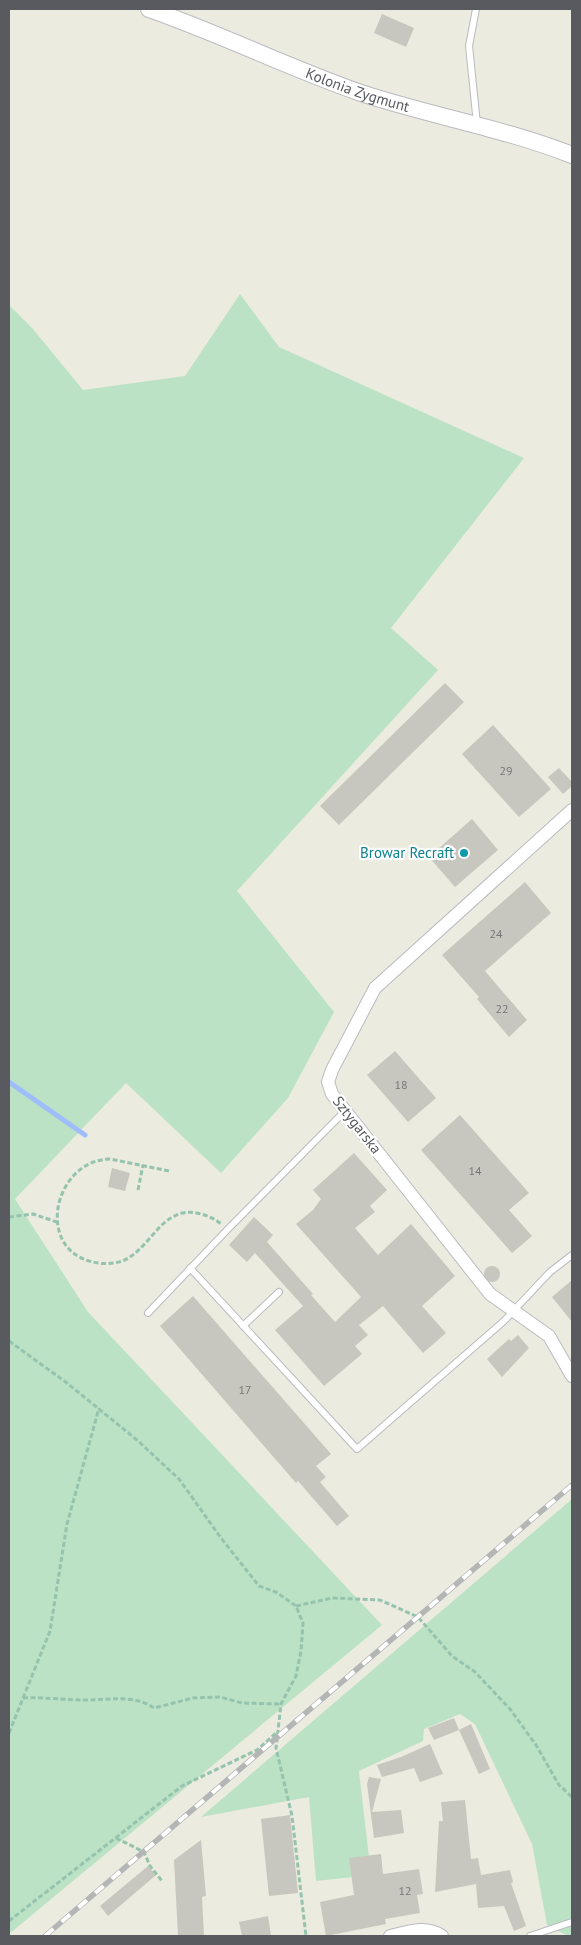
<svg xmlns="http://www.w3.org/2000/svg" width="581" height="1945" font-family="'PT Sans',sans-serif">
<style>
.green{fill:#bce2c5}
.lines{fill:none;stroke-linecap:round;stroke-linejoin:round}
.stream{stroke:#9fbdfb;stroke-width:5}
.building{fill:#c8c7bf}
.service-casing{stroke:#babbc1;stroke-width:8}
.minor-casing{stroke:#babbc1;stroke-width:14}
.tertiary-casing{stroke:#babbc1;stroke-width:18}
.path{stroke:#95c3ad;stroke-width:3;stroke-dasharray:5 2.5;stroke-linecap:butt}
.service{stroke:#fff;stroke-width:6}
.minor{stroke:#fff;stroke-width:12}
.tertiary{stroke:#fff;stroke-width:16}
.rail-casing{stroke:#b4b5b5;stroke-width:5.5}
.rail{stroke:#fff;stroke-width:4;stroke-dasharray:11;stroke-linecap:butt}
.culture-dot{fill:#0f9aa8;stroke:#fff;stroke-width:2}
.labels{text-anchor:middle;stroke-width:4.5;stroke-linejoin:round;paint-order:stroke}
.number-label{font-size:12px;fill:#747578}
.street-label{font-size:15px;fill:#585a60;stroke:#fff}
.culture-label{font-size:15px;fill:#0d838f;stroke:#fff;text-anchor:end}
</style>
<rect width="100%" height="100%" fill="#ebebdf"/>
<!-- green -->
<g class="green">
<polygon points="240,294 279,347 524,458 391,628 438,670 237,891 334,1012 288,1098 221,1173 126,1083 15,1199 88,1312 382,1625 9,1934 9,305 32,328 83,390 185,376"/>
<polygon points="572,1499 572,1936 568,1936 547,1925 532,1844 475,1724 460,1714 424,1729 423,1741 359,1771 371,1875 316,1881 309,1797 201,1817"/>
</g>
<g class="lines">
<!-- stream -->
<polyline class="stream" points="9,1082 85,1135"/>
</g>
<!-- building -->
<g class="building">
<polygon points="382,14 414,28 406,47 374,33"/>
<polygon points="445,683 464,702 339,825 320,806"/>
<polygon points="493,725 551,789 519,817 462,754"/>
<polygon points="559,768 572,782 572,786 563,794 548,777"/>
<polygon points="472,819 498,850 455,887 429,857"/>
<polygon points="525,882 551,913 485,971 527,1020 509,1037 477,999 479,997 442,955"/>
<polygon points="395,1051 436,1098 408,1122 367,1075"/>
<polygon points="460,1115 529,1193 509,1210 532,1236 512,1253 421,1150"/>
<polygon points="354,1153 387,1190 370,1206 375,1212 355,1228 378,1255 411,1224 455,1276 422,1306 446,1333 423,1353 383,1306 359,1325 368,1335 355,1346 362,1354 324,1386 275,1330 303,1306 255,1253 247,1262 229,1245 254,1217 273,1235 267,1242 313,1294 311,1295 335,1322 361,1297 296,1224 313,1210 321,1199 313,1190"/>
<polygon points="112,1168 130,1173 125,1191 108,1187"/>
<circle cx="492" cy="1274" r="8"/>
<polygon points="572,1280 572,1322 552,1297"/>
<polygon points="193,1296 331,1454 316,1466 326,1477 320,1482 349,1516 337,1526 298,1481 296,1483 160,1326"/>
<polygon points="518,1335 529,1348 502,1377 487,1359 509,1339 511,1341"/>
<polygon points="454,1718 459,1730 434,1740 428,1728"/>
<polygon points="471,1724 490,1769 479,1774 459,1730"/>
<polygon points="430,1744 443,1774 420,1782 414,1768 382,1777 377,1765 401,1757"/>
<polygon points="369,1777 381,1779 372,1812 401,1810 404,1833 374,1838 367,1784"/>
<polygon points="465,1800 471,1859 478,1858 481,1875 510,1870 513,1882 511,1883 526,1926 514,1931 504,1906 478,1908 476,1884 435,1892 439,1821 443,1821 441,1802"/>
<polygon points="290,1815 298,1893 269,1896 261,1819"/>
<polygon points="201,1840 206,1896 202,1897 204,1936 178,1936 174,1860"/>
<polygon points="381,1854 383,1874 419,1869 423,1894 417,1895 420,1913 385,1919 386,1924 326,1936 320,1902 354,1895 349,1858"/>
<polygon points="148,1866 156,1875 108,1916 100,1906"/>
<polygon points="268,1916 271,1936 242,1936 239,1922"/>
</g>
<g class="lines">
<!-- service casing -->
<g class="service-casing">
<g id="service">
<polyline points="476,9 469,46 477,124"/>
<polyline points="190,1268 357,1449 504,1321 550,1272 572,1255"/>
<polyline points="148,1313 228,1229 345,1111"/>
<polyline points="243,1326 279,1292"/>
<polyline points="530,1936 572,1922"/>
</g>
</g>
<!-- minor casing -->
<g class="minor-casing">
<g id="minor">
<polyline points="572,810 375,988 332,1070 328,1082 332,1094 490,1294 549,1336 572,1376"/>
<path d="M390 1936C409 1932 425 1925 442 1936"/>
</g>
</g>
<!-- tertiary casing -->
<g class="tertiary-casing">
<g id="tertiary">
<path id="s1" d="M149 9C221 34 289 68 361 93 431 116 503 128 572 155"/>
</g>
</g>
<!-- path -->
<g class="path">
<path d="M169 1171 110 1159C54 1160 34 1249 93 1262 104 1265 120 1264 130 1257 153 1242 164 1207 197 1213 206 1215 214 1218 221 1224"/>
<polyline points="138,1190 143,1165"/>
<polyline points="9,1217 33,1214 57,1222"/>
<polyline points="9,1341 67,1383 137,1440 179,1479 221,1538 259,1586 276,1592 296,1606 303,1623 301,1651 296,1676 281,1704 276,1748 292,1816 306,1936"/>
<polyline points="296,1606 332,1598 380,1600 418,1617 452,1656 475,1672 510,1709 536,1745 559,1785 572,1797"/>
<path d="M23 1698C44 1697 65 1700 86 1700 110 1700 133 1694 154 1708L193 1698 220 1697 242 1703 281 1704"/>
<polyline points="9,1733 50,1631 67,1524 99,1408"/>
<polyline points="116,1838 144,1852 150,1866 162,1881"/>
<polyline points="9,1921 182,1786 257,1750 276,1733"/>
</g>
<!-- service -->
<use href="#service" class="service"/>
<!-- minor -->
<use href="#minor" class="minor"/>
<!-- tertiary -->
<use href="#tertiary" class="tertiary"/>
<!-- rail casing -->
<g class="rail-casing">
<polyline id="rail" points="45,1936 572,1485"/>
</g>
<!-- rail -->
<use href="#rail" class="rail"/>
</g>
<!-- markers -->
<circle class="culture-dot" cx="464" cy="853" r="5"/>
<g class="labels">
<!-- number labels -->
<g class="number-label">
<text x="506" y="775">29</text>
<text x="496" y="938">24</text>
<text x="502" y="1013">22</text>
<text x="401" y="1089">18</text>
<text x="475" y="1175">14</text>
<text x="245" y="1394">17</text>
<text x="405" y="1895">12</text>
</g>
<!-- street labels -->
<g class="street-label">
<text dy="5" stroke="none"><textPath href="#s1" startOffset="224">Kolonia Zygmunt</textPath></text>
<text transform="translate(357 1125) rotate(52)" y="5">Sztygarska</text>
</g>
<!-- culture labels -->
<g class="culture-label">
<text x="454" y="858">Browar Recraft</text>
</g>
</g>
<!-- border -->
<rect width="581" height="1945" fill="none" stroke="#585a60" stroke-width="20"/>
</svg>
